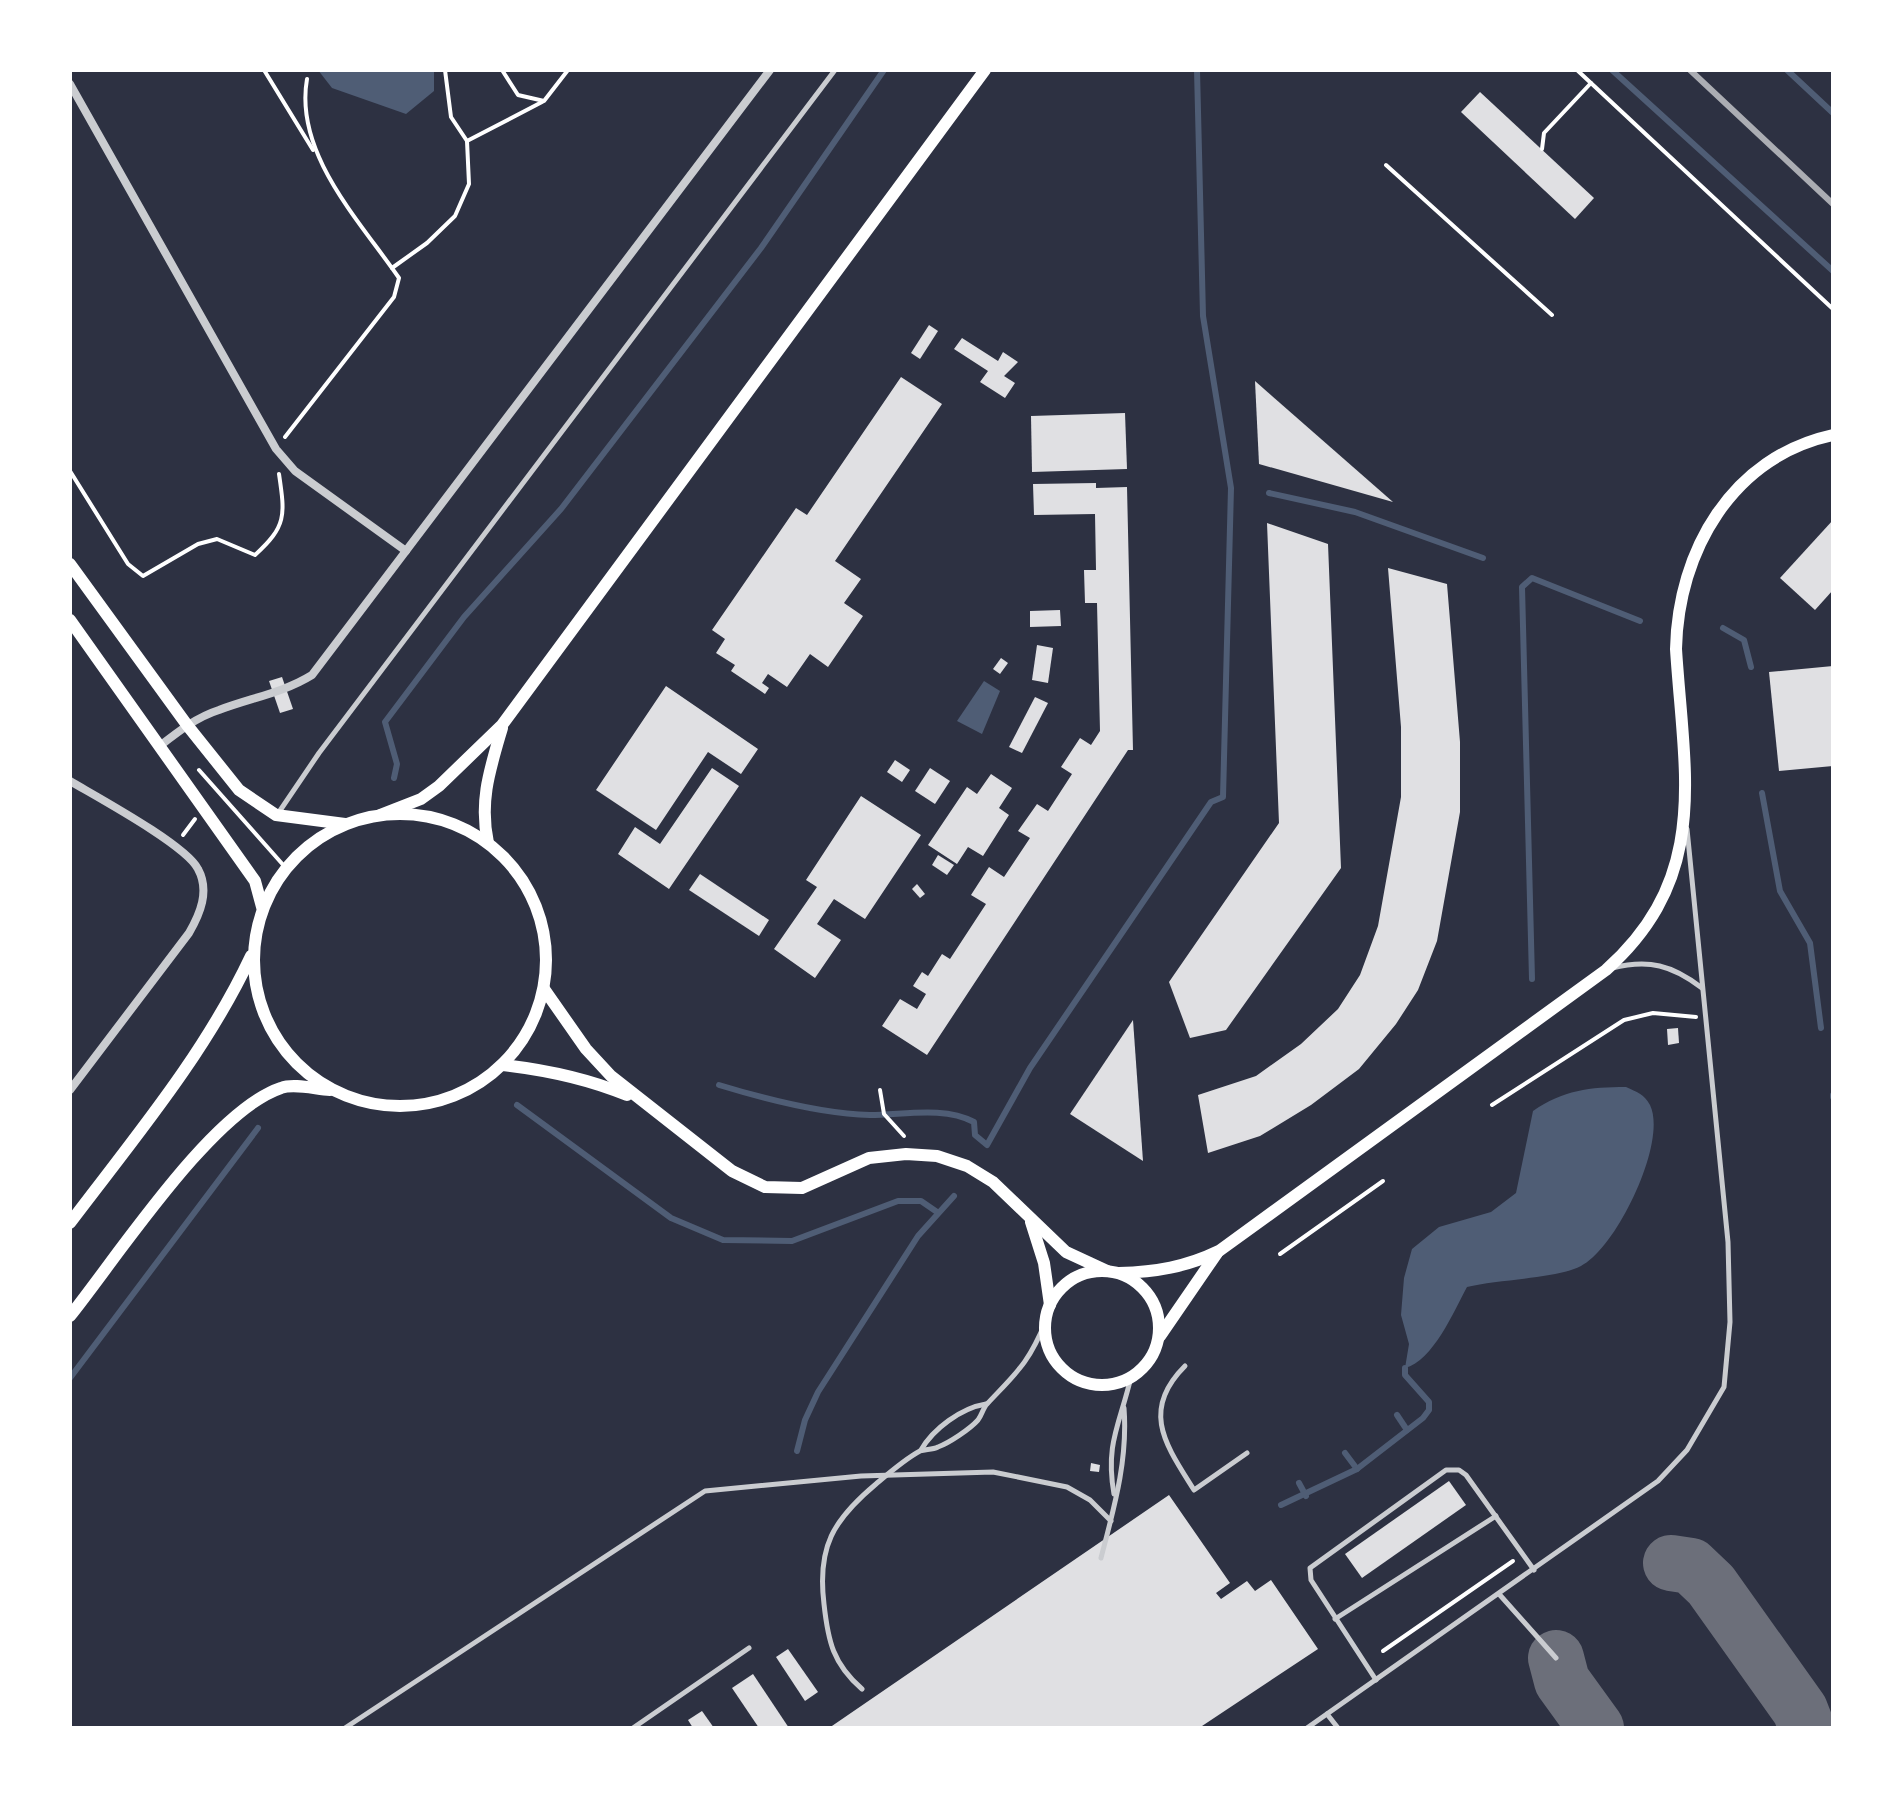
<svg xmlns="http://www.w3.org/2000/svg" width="1903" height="1798" font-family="Karla,sans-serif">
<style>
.water{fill:#4f5d75}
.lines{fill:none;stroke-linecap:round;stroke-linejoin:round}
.stream{stroke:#4f5d75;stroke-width:6}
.taxiway{stroke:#6c6f7a;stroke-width:56}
.building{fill:#e0e0e3}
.path{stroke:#fff;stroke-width:4}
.service{stroke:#caccd0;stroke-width:5}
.minor{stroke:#caccd0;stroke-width:8}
.secondary{stroke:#fff;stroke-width:12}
.rail{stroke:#abadb3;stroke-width:6}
</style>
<rect width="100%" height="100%" fill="#2d3142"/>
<!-- water -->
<g class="water">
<polygon points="318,70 434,70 434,91 406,114 332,88"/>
<polygon points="984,681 1000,691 982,734 957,721"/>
<path d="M1626 1087C1637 1092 1644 1094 1650 1105 1668 1142 1616 1249 1581 1266 1556 1279 1498 1279 1467 1287 1454 1311 1433 1361 1405 1368L1409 1344 1401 1315 1404 1278 1412 1249 1439 1227 1491 1212 1516 1193 1533 1111C1563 1090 1590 1087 1626 1087Z"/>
</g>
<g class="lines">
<!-- stream -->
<g class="stream">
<polyline points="1612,70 1833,271"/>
<polyline points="1787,70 1833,113"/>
<polyline points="1269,493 1355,512 1483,558"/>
<polyline points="1723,628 1744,640 1751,667"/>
<polyline points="394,778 397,764 385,722 464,617 561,509 761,248 884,70"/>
<polyline points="1762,793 1780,891 1810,943 1821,1028"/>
<polyline points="1532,979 1522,587 1532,578 1640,621"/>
<path d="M719 1085C765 1099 823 1114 870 1115 904 1115 943 1106 974 1122L975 1135 987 1145 1030 1068 1211 802 1223 797 1231 488 1203 316 1197 70"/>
<polyline points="1833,1095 1833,1097"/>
<polyline points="517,1105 671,1218 723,1240 792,1241 898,1201 921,1201 937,1212"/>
<polyline points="70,1378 258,1128"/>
<polyline points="1397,1415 1407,1430"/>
<polyline points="797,1451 805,1420 818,1392 918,1236 954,1196"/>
<polyline points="1345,1453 1357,1469"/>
<polyline points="1299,1483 1306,1496"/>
<polyline points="1281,1505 1357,1469 1423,1418 1429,1410 1429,1402 1405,1375 1405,1368"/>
</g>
<!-- taxiway -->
<g class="taxiway">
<polyline points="1671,1563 1691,1566 1711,1585 1800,1710 1807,1728"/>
<polyline points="1556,1658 1562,1681 1596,1728"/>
</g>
</g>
<!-- building -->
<g class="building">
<polygon points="1480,92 1594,198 1575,219 1461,112"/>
<polygon points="929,325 938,331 920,359 911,353"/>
<polygon points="962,338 998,361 1003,352 1018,362 1004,376 1015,383 1005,398 980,382 988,371 954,349"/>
<polygon points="901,377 942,404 835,561 861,579 844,603 863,616 828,667 810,654 787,687 768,674 762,683 769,688 765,694 731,671 735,665 716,653 725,639 712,630 796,508 807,515"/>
<polygon points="1255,381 1393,502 1259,464"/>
<polygon points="1125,413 1127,469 1032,472 1031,416"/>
<polygon points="1096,483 1096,488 1127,487 1133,750 1128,750 927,1055 882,1026 900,999 917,1009 926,994 913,986 922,972 928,976 942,954 950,959 986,904 971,895 989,867 1004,877 1030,838 1018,831 1037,804 1048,811 1072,774 1061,767 1080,738 1091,745 1100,731 1097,603 1085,603 1084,570 1096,570 1095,514 1034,515 1033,484"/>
<polygon points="1833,520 1833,590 1815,610 1780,578"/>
<polygon points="1267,523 1328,544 1341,868 1226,1030 1190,1038 1169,982 1279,823"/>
<polygon points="1388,568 1447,584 1460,742 1460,812 1437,941 1418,990 1396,1024 1359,1069 1311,1105 1260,1136 1208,1153 1198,1095 1256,1076 1301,1044 1338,1009 1360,975 1378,926 1401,797 1401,727"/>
<polygon points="1060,610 1061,626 1030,627 1030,611"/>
<polygon points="1037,645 1053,648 1048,683 1032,680"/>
<polygon points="1001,658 1008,663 1000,674 993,669"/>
<polygon points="1833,666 1833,766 1779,771 1769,672"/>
<polygon points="282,677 293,709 280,713 269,681"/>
<polygon points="666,686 758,749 741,774 708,752 656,830 596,790"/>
<polygon points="1035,697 1048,703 1022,753 1009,747"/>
<polygon points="895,760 910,770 902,782 887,772"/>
<polygon points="712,768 739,786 669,889 618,854 635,827 660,844"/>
<polygon points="930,768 950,781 935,804 915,791"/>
<polygon points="991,774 1012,788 999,808 1009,815 983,856 968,847 957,864 928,845 967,787 977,794"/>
<polygon points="861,796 921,835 865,919 834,899 817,924 841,940 815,978 774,949 817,887 806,880"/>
<polygon points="938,855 954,865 947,875 932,865"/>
<polygon points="700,874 769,920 759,936 689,890"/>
<polygon points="917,884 925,894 920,898 912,889"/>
<polygon points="1133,1020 1143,1161 1070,1114"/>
<polygon points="1678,1028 1679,1043 1668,1045 1667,1029"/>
<polygon points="1091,1463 1100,1465 1099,1472 1090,1471"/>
<polygon points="1449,1481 1466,1505 1362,1578 1345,1554"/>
<polygon points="1169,1495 1230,1583 1216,1593 1221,1599 1247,1581 1255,1591 1271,1580 1318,1649 1199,1728 829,1728"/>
<polygon points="788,1649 818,1692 805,1701 776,1657"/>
<polygon points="753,1674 789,1728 759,1728 732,1688"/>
<polygon points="702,1711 714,1728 693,1728 688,1720"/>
</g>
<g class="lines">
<!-- path -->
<g class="path">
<polyline points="264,70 313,150"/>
<polyline points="502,70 518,95 544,101 568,70"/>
<polyline points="1577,70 1833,309"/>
<polyline points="467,141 542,102"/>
<polyline points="1542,149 1544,133 1591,83"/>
<polyline points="1386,165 1552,315"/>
<polyline points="392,268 427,243 455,216 469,184 467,141 451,117 445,70"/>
<path d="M285 437 394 297 399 278C359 220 294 153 307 79"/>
<path d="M70 471 128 564 143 576 198 544 217 539 255 555C287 526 285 515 279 474"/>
<polyline points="199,770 285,867"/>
<polyline points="183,835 195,819"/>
<polyline points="880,1090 884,1114 904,1136"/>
<polyline points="1492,1105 1624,1020 1653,1013 1696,1017"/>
<polyline points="1280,1254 1383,1181"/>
<polyline points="1383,1651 1513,1561"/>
</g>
<!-- service -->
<g class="service">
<polyline points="277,815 319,753 835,70"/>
<path d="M1612 968C1649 959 1672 965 1702 988"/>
<path d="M1185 1366C1140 1411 1166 1445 1194 1490L1247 1453"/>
<path d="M921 1450C933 1429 961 1408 986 1404"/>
<path d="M1114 1494C1105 1444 1120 1424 1131 1377"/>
<path d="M1101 1558C1114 1508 1128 1460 1124 1408"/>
<polyline points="1499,1594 1556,1658"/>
<polyline points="1335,1619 1496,1516"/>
<polyline points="1376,1680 1311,1580 1310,1568 1446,1470 1459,1470 1466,1475 1534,1570"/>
<path d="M862 1689C833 1664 828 1641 824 1604 817 1547 833 1520 876 1484 889 1473 905 1459 920 1451 926 1449 932 1450 938 1447 949 1443 970 1429 978 1420 982 1415 983 1408 987 1404 1018 1371 1028 1364 1046 1321"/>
<polyline points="1327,1714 1338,1728"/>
<polyline points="345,1728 705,1491 861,1476 993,1472 1067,1487 1090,1500 1111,1521"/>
<polyline points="633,1728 749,1648"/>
<polyline points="1307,1728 1658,1481 1687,1450 1724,1387 1730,1322 1728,1242 1687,829"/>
</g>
<!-- minor -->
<g class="minor">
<polyline points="70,84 276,449 295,471 406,551"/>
<path d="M161 745C179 731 197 717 219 710 250 698 283 693 312 675L770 70"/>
<path d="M70 781C97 797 186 845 198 869 210 891 200 914 189 933L70 1090"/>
</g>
<!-- secondary -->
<g class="secondary">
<polyline points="70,564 187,725 239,790 276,815 345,824"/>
<polyline points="70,620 255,881 262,907"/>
<circle cx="400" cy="960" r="146"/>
<polyline points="380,815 421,799 439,786 502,725 985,70"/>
<path d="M488 843C479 801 490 769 502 728"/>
<polyline points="544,989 586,1049 611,1076 732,1171 765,1187 802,1188 869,1158 906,1154 937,1156 967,1166 993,1182 1066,1252 1107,1271"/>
<path d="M503 1065C547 1070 586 1078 627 1095"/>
<polyline points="1031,1222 1044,1263 1050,1305"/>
<path d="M70 1223C135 1137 205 1054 251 956"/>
<circle cx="1102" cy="1328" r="57"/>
<path d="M1119 1273C1156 1272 1186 1267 1219 1251L1606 970C1711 876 1684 775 1676 649 1678 551 1732 457 1833 435"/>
<path d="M70 1316C118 1256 212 1111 281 1088 294 1083 315 1089 330 1090"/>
<polyline points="1160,1336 1217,1253"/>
</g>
<!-- rail -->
<polyline class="rail" points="1690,70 1833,204"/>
</g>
<!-- border -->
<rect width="1903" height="1798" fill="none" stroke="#ffffff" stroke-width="144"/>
</svg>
